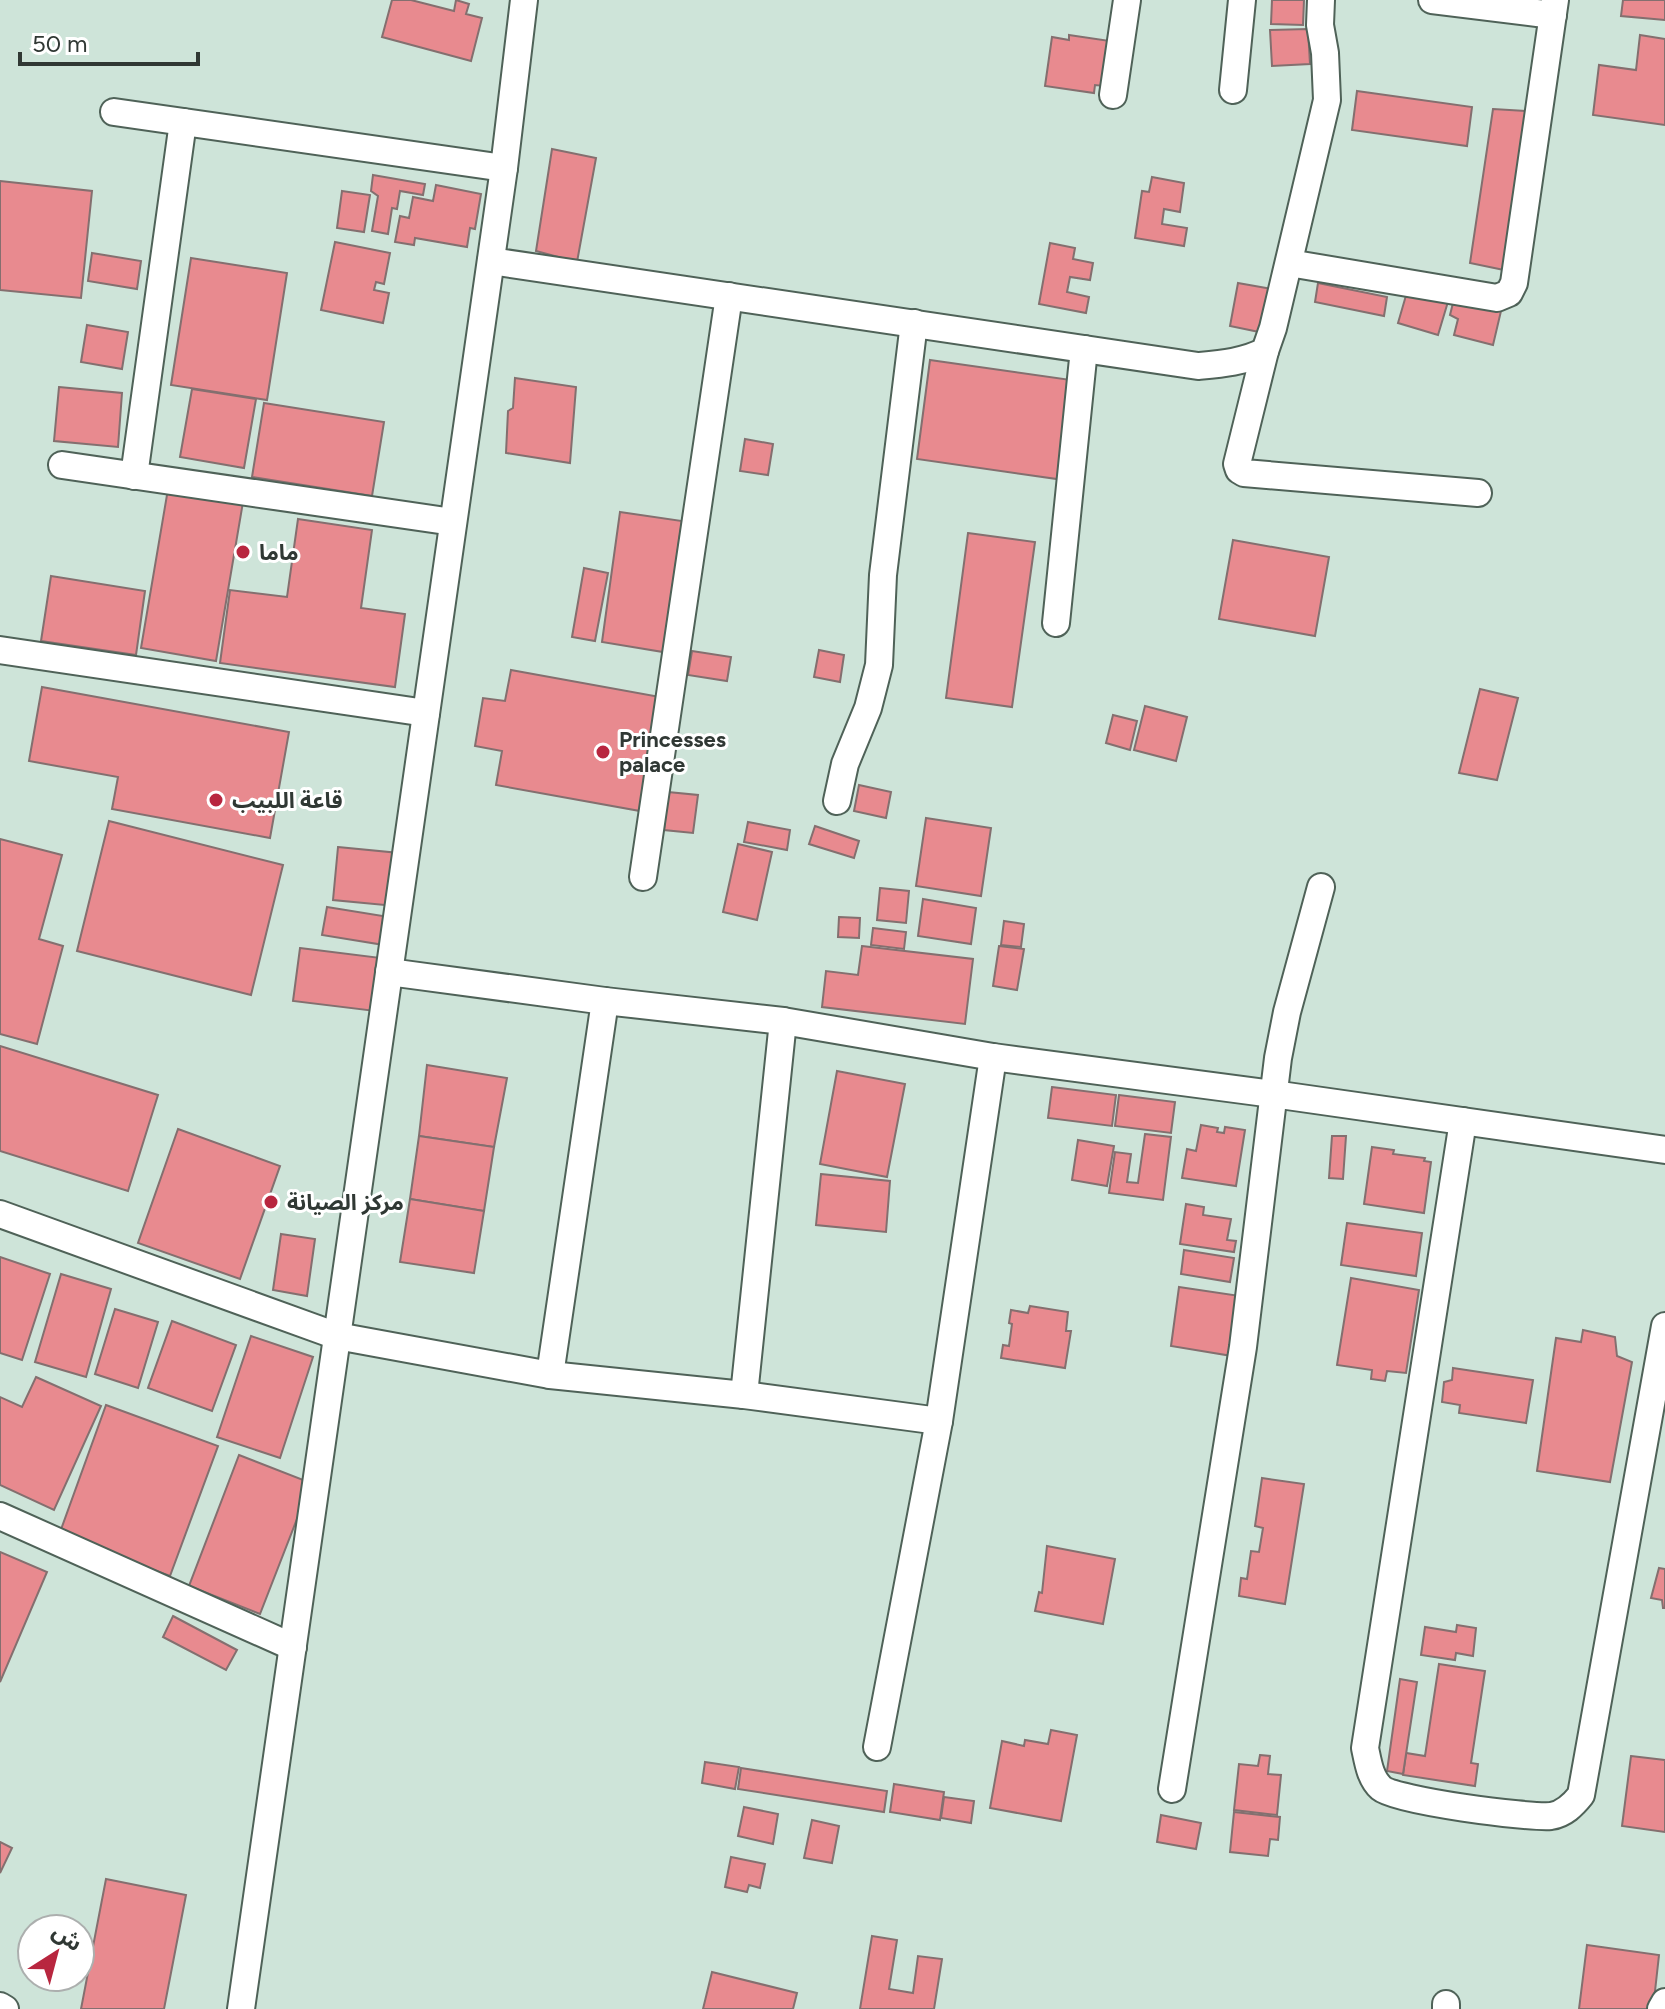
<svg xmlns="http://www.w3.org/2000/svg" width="1665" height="2009" font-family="Figtree,'Noto Sans Arabic',sans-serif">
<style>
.building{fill:#e88a8f;stroke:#846f6f;stroke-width:2}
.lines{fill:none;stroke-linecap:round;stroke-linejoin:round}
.street-casing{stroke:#4f6258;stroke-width:30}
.street{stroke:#fff;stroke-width:26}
.poi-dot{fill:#b8263f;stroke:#fff;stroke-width:3}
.labels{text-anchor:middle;stroke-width:6;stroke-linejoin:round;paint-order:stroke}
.poi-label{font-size:22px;font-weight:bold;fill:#303834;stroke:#fff;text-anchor:start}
</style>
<rect width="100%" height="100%" fill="#cee4d9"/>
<!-- building -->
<g class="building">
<polygon points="392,0 411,0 454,11 456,0 469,4 466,14 482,18 471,61 382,37"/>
<polygon points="1272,0 1304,0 1303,25 1271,24"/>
<polygon points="1623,0 1665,0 1665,20 1621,16"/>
<polygon points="1308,29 1310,64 1272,66 1270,30"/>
<polygon points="1069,35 1110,41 1104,86 1095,85 1094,93 1045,86 1052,37 1069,40"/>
<polygon points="1640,35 1665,39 1665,125 1593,115 1599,65 1636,70"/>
<polygon points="1357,91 1472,107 1467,146 1352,130"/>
<polygon points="1493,109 1526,111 1504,270 1470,263"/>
<polygon points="552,149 596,158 577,262 536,251"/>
<polygon points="373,175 425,184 423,195 400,191 397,209 392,208 388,234 372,231 378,196 371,191"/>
<polygon points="1152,177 1184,183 1180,212 1164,209 1162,224 1187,228 1184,246 1135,238 1142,191 1149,192"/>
<polygon points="0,181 92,191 81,298 0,290"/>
<polygon points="436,185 481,194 475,229 470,228 467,247 415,238 414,245 395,242 400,216 409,218 413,197 433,201"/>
<polygon points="342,191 370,195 364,232 337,228"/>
<polygon points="335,242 390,253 384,284 376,282 374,290 389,293 383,323 321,310"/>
<polygon points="1050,243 1075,248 1073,259 1093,263 1090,280 1070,277 1067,292 1089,297 1086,313 1039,304"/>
<polygon points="92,253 141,261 137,289 88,281"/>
<polygon points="191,258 287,273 267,400 171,385"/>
<polygon points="1238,283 1272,289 1264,333 1230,326"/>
<polygon points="1318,283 1387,297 1384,316 1315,302"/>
<polygon points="1407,292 1450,295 1438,335 1398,323"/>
<polygon points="1454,299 1501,311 1493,345 1454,335 1458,319 1450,315"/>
<polygon points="87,325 128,332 122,369 81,362"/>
<polygon points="930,360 1071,380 1057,479 917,459"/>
<polygon points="515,378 576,387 570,463 506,453 508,411 513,408"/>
<polygon points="59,387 122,393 118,447 54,441"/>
<polygon points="192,389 256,399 244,468 180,457"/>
<polygon points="264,403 384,422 372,496 252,477"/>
<polygon points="745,439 773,444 768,475 740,471"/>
<polygon points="168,489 243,502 216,661 141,648"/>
<polygon points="620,512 682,521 663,652 602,642"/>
<polygon points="298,519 372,530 361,608 405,614 395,687 220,663 230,590 287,597"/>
<polygon points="968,533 1035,542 1012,707 946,698"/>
<polygon points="1233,540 1329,557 1315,636 1219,619"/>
<polygon points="584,568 608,573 595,641 572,637"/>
<polygon points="51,576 145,591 136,655 41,641"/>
<polygon points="819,650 844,655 840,682 814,677"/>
<polygon points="692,651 731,657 727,681 688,675"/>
<polygon points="511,670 660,697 640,811 496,785 502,751 475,746 483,698 505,701"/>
<polygon points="42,687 289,732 270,838 112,809 118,777 29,761"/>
<polygon points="1480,689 1518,698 1497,780 1459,773"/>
<polygon points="1145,706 1187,717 1176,761 1134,750"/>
<polygon points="1113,715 1137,721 1130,750 1106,743"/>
<polygon points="859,785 891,792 886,818 854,811"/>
<polygon points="668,792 698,795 693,833 664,830"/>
<polygon points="926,818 991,828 981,896 916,886"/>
<polygon points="109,821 283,865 251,995 77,951"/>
<polygon points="748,822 790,830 787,850 744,842"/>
<polygon points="815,826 859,841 854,858 809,844"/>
<polygon points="0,839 62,855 39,939 63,946 37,1044 0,1034"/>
<polygon points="738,844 772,852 757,920 723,912"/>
<polygon points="338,847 399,853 395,906 333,900"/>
<polygon points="880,888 909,891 906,923 877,920"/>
<polygon points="923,899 976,908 971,944 918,936"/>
<polygon points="327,907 389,917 384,945 322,935"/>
<polygon points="839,917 860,918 859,938 838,937"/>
<polygon points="1004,921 1024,924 1021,947 1001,945"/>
<polygon points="873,928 906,932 904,949 871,945"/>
<polygon points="862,946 973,959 965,1024 822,1007 826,971 858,975"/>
<polygon points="999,946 1024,949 1017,990 993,986"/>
<polygon points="300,948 381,958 375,1011 293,1001"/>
<polygon points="0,1046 158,1095 128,1191 0,1151"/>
<polygon points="427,1065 507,1078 494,1147 419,1136"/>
<polygon points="837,1071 905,1084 887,1177 820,1164"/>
<polygon points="1052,1087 1116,1095 1112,1126 1048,1118"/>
<polygon points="1119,1095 1175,1102 1171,1133 1115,1126"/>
<polygon points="1201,1125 1218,1128 1217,1132 1224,1133 1225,1127 1245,1130 1236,1186 1182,1178 1187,1149 1196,1151"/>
<polygon points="178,1129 280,1166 240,1279 138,1243"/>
<polygon points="1145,1134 1171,1137 1163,1200 1109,1193 1115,1152 1131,1154 1127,1182 1138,1183"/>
<polygon points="419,1136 494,1147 484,1211 410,1199"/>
<polygon points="1332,1136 1346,1136 1343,1179 1329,1178"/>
<polygon points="1078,1140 1114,1146 1107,1186 1072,1180"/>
<polygon points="1372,1147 1394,1150 1393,1154 1425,1158 1424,1161 1431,1162 1424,1213 1364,1204"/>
<polygon points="821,1174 890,1181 886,1232 816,1225"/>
<polygon points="410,1199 484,1211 474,1273 400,1262"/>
<polygon points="1186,1204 1204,1207 1203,1215 1231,1219 1227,1240 1236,1241 1234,1252 1180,1244"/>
<polygon points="1347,1223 1422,1233 1416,1276 1341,1265"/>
<polygon points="281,1234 315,1239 307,1296 273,1290"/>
<polygon points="1184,1250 1234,1258 1230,1282 1181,1274"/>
<polygon points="0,1257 50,1274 22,1360 0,1353"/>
<polygon points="61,1274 111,1289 86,1377 35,1362"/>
<polygon points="1351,1278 1419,1290 1406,1373 1387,1371 1385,1381 1371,1379 1372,1370 1337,1365"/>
<polygon points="1179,1287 1240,1296 1232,1356 1171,1346"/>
<polygon points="1030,1306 1068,1312 1066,1331 1071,1331 1065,1368 1001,1358 1003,1345 1009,1346 1012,1324 1009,1323 1011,1310 1028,1313"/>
<polygon points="115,1309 158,1322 138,1388 95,1374"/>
<polygon points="172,1321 236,1345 212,1411 148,1388"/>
<polygon points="1583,1330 1615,1337 1617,1356 1632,1362 1610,1482 1537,1471 1556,1338 1581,1342"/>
<polygon points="251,1336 313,1357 280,1458 217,1437"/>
<polygon points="1453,1368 1533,1380 1526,1423 1459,1413 1460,1405 1442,1402 1444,1382 1452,1380"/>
<polygon points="36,1377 101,1406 54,1510 0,1485 0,1397 22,1407"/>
<polygon points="106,1405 218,1446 170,1576 59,1535"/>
<polygon points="239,1455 311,1483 260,1614 189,1586"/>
<polygon points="1262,1478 1304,1484 1285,1604 1239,1596 1241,1578 1247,1579 1251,1551 1259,1552 1263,1528 1255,1526"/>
<polygon points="1047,1546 1115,1559 1103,1624 1035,1611 1039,1592 1042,1593"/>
<polygon points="0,1552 47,1572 0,1682"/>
<polygon points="1659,1568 1665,1569 1665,1608 1663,1608 1662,1600 1651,1598"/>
<polygon points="173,1616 237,1650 226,1670 163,1637"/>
<polygon points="1457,1625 1476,1628 1473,1656 1456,1653 1455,1660 1421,1655 1425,1627 1456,1632"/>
<polygon points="1439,1664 1485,1671 1471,1763 1478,1764 1475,1786 1403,1775 1406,1753 1425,1756"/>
<polygon points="1400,1679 1417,1682 1403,1774 1387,1771"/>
<polygon points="1051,1730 1077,1735 1061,1821 990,1808 1002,1741 1024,1746 1025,1740 1048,1744"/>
<polygon points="1260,1755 1270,1756 1268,1774 1281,1775 1277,1815 1234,1810 1239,1764 1258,1766"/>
<polygon points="1631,1756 1665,1760 1665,1832 1622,1826"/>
<polygon points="705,1762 739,1767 735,1789 702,1783"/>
<polygon points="741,1768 887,1791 884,1812 738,1789"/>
<polygon points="894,1784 944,1792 940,1820 890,1812"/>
<polygon points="944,1797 974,1801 971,1823 941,1818"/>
<polygon points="744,1807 778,1814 773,1844 738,1836"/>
<polygon points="1234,1812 1280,1817 1278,1840 1270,1839 1268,1856 1230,1852"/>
<polygon points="1161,1815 1201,1823 1196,1849 1157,1842"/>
<polygon points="812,1820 839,1826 832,1863 804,1858"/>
<polygon points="0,1842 12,1848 0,1873"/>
<polygon points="731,1857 765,1864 760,1888 749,1885 747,1892 725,1887"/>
<polygon points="106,1879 186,1895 164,2009 81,2009"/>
<polygon points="872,1936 897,1940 889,1989 913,1993 918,1956 942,1959 934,2009 860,2009"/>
<polygon points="1587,1945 1659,1955 1653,2009 1579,2009"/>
<polygon points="712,1972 797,1993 793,2009 703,2009"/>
</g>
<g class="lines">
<!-- street casing -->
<g class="street-casing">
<g id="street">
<polyline points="1432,0 1553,15"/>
<polyline points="1233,90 1242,0"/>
<polyline points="1113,95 1127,0"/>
<polyline points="114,112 504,168"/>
<path d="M491 261 1198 366C1220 364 1245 362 1265 351L1273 328 1327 100 1325 53 1320 25 1321 0"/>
<polyline points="1289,263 1497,298 1509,293 1514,283 1555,0"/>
<polyline points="1265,351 1237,464 1239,470 1244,473 1478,493"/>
<polyline points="62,465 453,522"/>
<polyline points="134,476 183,122"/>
<polyline points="1056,623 1084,349"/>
<polyline points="0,650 426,713"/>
<polyline points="837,801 845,764 868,708 879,665 883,575 914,323"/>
<polyline points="643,877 729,296"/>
<polyline points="389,972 605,1001 783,1021 993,1057 1273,1094 1665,1150"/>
<path d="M1463 1121 1365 1748C1368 1762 1370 1778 1381 1788 1396 1801 1528 1818 1551 1816 1564 1814 1573 1805 1581 1795L1665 1326"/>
<polyline points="0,1214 337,1336 550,1375 744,1395 939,1421"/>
<polyline points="550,1375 605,1001"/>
<polyline points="744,1395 783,1021"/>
<polyline points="0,1516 293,1647"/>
<polyline points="877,1747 939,1421 993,1057"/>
<polyline points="1172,1789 1243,1347 1278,1058 1287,1012 1321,887"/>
<polyline points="0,2006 5,2009"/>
<polyline points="241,2009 504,168 524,0"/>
<polyline points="1446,2009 1446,2004"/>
<polyline points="1661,2009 1665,2002"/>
</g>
</g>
<!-- street -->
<use href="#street" class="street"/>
</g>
<!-- markers -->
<g class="poi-dot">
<circle cx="243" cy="552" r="8"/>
<circle cx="603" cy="752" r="8"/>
<circle cx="216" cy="800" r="8"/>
<circle cx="271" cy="1202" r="8"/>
</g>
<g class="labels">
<!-- poi labels -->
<g class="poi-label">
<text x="259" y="560">ماما</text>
<text x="619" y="747">Princesses<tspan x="619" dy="25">palace</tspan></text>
<text x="232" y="808">قاعة اللبيب</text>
<text x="287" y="1210">مركز الصيانة</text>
</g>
</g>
<!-- north arrow -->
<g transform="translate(56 1953) rotate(36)"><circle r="38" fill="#ffffff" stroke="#acafae" stroke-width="2"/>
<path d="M0-6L14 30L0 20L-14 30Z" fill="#b8263f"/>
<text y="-12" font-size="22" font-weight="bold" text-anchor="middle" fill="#303834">ش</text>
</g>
<!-- scale -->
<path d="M20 52v12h178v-12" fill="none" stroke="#303834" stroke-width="4"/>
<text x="32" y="52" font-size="24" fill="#303834" stroke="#ffffff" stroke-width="6" paint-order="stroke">50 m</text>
</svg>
